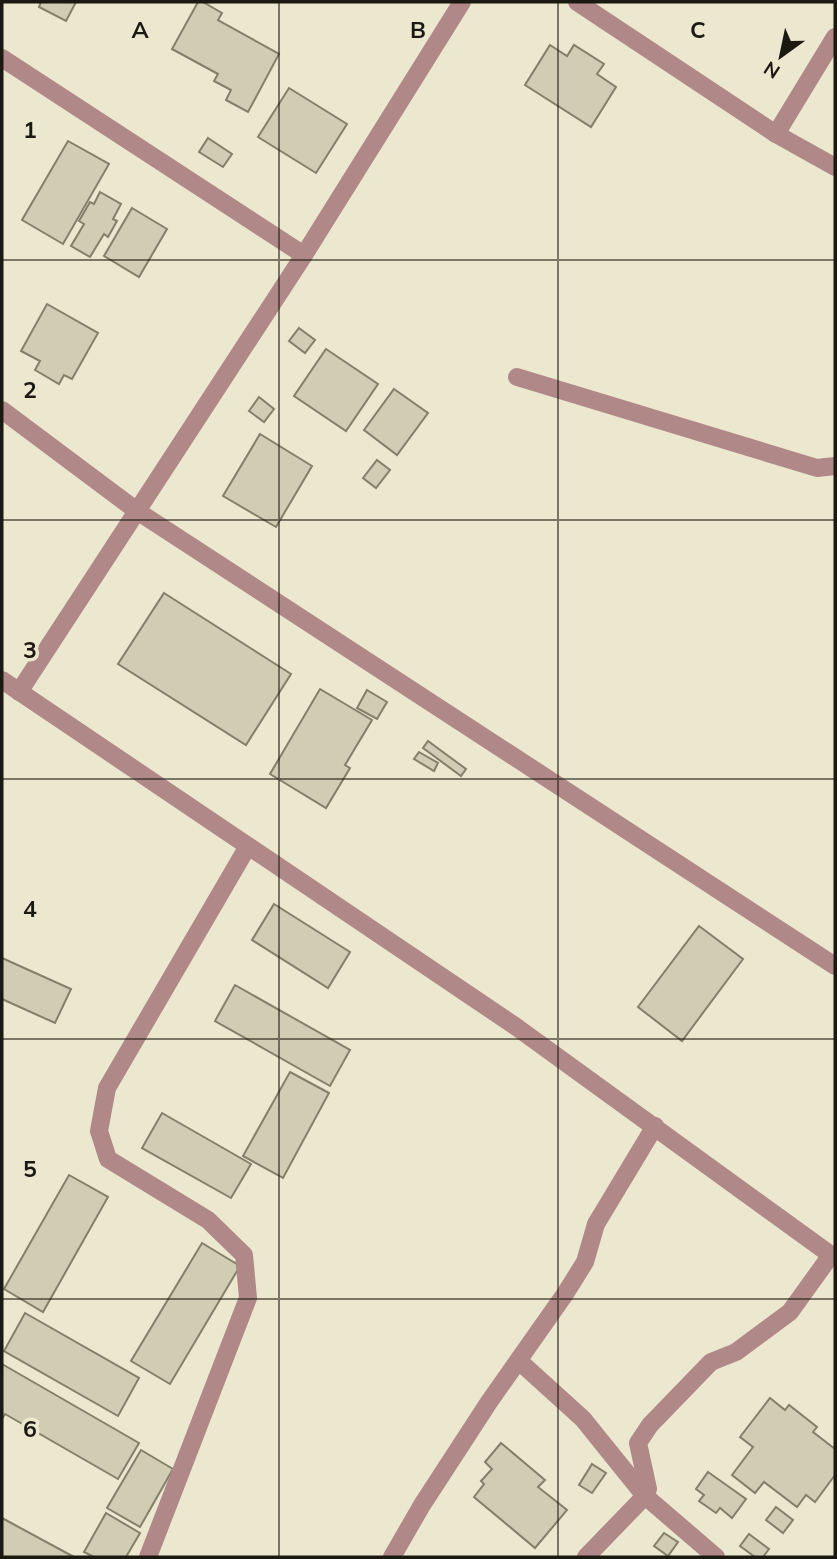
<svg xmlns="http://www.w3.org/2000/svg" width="837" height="1559" font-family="Mulish,sans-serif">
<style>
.building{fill:#d1ccb4;stroke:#837f69;stroke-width:2}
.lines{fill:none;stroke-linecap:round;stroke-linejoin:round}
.minor{stroke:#b18888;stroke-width:18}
.grid{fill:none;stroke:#1b1911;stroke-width:2;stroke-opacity:0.55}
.grid-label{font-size:23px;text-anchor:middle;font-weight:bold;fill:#1b1911;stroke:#ece7cf;stroke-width:7;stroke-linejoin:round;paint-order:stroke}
</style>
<rect width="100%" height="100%" fill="#ece7cf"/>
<!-- building -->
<g class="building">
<polygon points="41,2 76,2 66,21 39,7"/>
<polygon points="198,2 203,2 222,13 218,20 279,54 248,112 226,100 231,90 214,81 218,74 172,49"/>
<polygon points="550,45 567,56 574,45 604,64 597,74 616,87 591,127 525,85"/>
<polygon points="289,88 347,124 316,173 258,137"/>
<polygon points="208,138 232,154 223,167 199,152"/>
<polygon points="68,141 109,164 63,244 22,220"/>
<polygon points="100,192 121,204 113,219 117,221 108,237 104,234 90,257 71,246 84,224 79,221 90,202 94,204"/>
<polygon points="132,208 167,229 139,277 104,256"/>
<polygon points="47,304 98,333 72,379 64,375 59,384 35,370 40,361 21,351"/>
<polygon points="299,328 315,340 305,353 289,341"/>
<polygon points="326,349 378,384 346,431 294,396"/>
<polygon points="394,389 428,413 397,455 364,430"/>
<polygon points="259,397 274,409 264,422 249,411"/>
<polygon points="260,434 312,466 276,527 223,496"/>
<polygon points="377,460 390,470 376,488 363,478"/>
<polygon points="164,593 291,674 246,745 118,664"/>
<polygon points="320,689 372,720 345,765 350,768 326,808 270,774"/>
<polygon points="367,690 387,702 377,719 357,708"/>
<polygon points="428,741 466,769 461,776 423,748"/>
<polygon points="419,752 438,763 434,771 414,759"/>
<polygon points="274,904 350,952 328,988 252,940"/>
<polygon points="699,926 743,959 682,1041 638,1007"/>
<polygon points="2,958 71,989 55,1023 2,999"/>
<polygon points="235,985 350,1050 330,1086 215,1021"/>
<polygon points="290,1072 329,1093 283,1178 243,1156"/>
<polygon points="162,1113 251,1164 231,1198 142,1148"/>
<polygon points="69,1175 108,1197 43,1312 4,1289"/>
<polygon points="202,1243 240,1266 170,1384 131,1361"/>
<polygon points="25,1313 139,1378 118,1416 4,1351"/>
<polygon points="2,1364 139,1443 118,1479 5,1414 2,1419"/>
<polygon points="770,1398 785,1410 789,1405 817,1427 813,1432 835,1449 835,1475 815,1502 806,1495 797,1507 764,1482 755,1493 732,1475 753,1447 740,1437"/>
<polygon points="501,1443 545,1480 538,1487 567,1510 535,1548 474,1497 484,1484 481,1481 492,1469 485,1462"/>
<polygon points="141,1450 173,1469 140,1527 107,1508"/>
<polygon points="592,1464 606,1473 592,1493 579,1485"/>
<polygon points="708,1472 746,1499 732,1518 720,1508 716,1513 699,1501 704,1495 696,1489"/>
<polygon points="776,1507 793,1520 783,1533 766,1520"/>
<polygon points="106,1513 140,1533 126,1557 94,1557 84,1552"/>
<polygon points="2,1518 74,1557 2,1557"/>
<polygon points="664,1533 678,1542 668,1556 654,1546"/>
<polygon points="749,1534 769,1549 763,1557 755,1557 740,1546"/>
</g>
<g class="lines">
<!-- minor -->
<g class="minor">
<polyline points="577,2 776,134 835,37"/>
<polyline points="2,58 304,255 19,692"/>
<polyline points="776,134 835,167"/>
<polyline points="304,255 462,2"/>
<polyline points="517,377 817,468 835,466"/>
<polyline points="2,410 137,511 835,966"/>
<polyline points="2,680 515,1026 835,1258"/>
<polyline points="519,1361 583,1419 645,1496 716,1557"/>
<polyline points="148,1557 248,1298 244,1255 208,1220 108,1159 99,1131 107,1088 248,846"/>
<polyline points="392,1557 422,1505 489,1402 565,1294 585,1262 596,1224 655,1126"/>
<polyline points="586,1557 645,1496 648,1489 638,1443 650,1425 711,1362 736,1352 790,1312 831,1255"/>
</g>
</g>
<!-- grid -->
<path class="grid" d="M279 2V1557M558 2V1557M2 260H835M2 520H835M2 779H835M2 1039H835M2 1299H835"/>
<g class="grid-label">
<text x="140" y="38">A</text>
<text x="418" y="38">B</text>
<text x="698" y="38">C</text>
<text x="30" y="138">1</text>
<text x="30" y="398">2</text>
<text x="30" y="658">3</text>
<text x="30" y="917">4</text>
<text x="30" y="1177">5</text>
<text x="30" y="1437">6</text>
</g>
<!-- border -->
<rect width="837" height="1559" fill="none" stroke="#1b1911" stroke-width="7"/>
<!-- north arrow -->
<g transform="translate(781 56) rotate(213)" stroke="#ece7cf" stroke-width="5" paint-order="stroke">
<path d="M0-5L12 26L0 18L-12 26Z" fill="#1b1911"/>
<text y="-10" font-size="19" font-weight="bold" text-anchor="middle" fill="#1b1911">N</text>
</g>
</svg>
